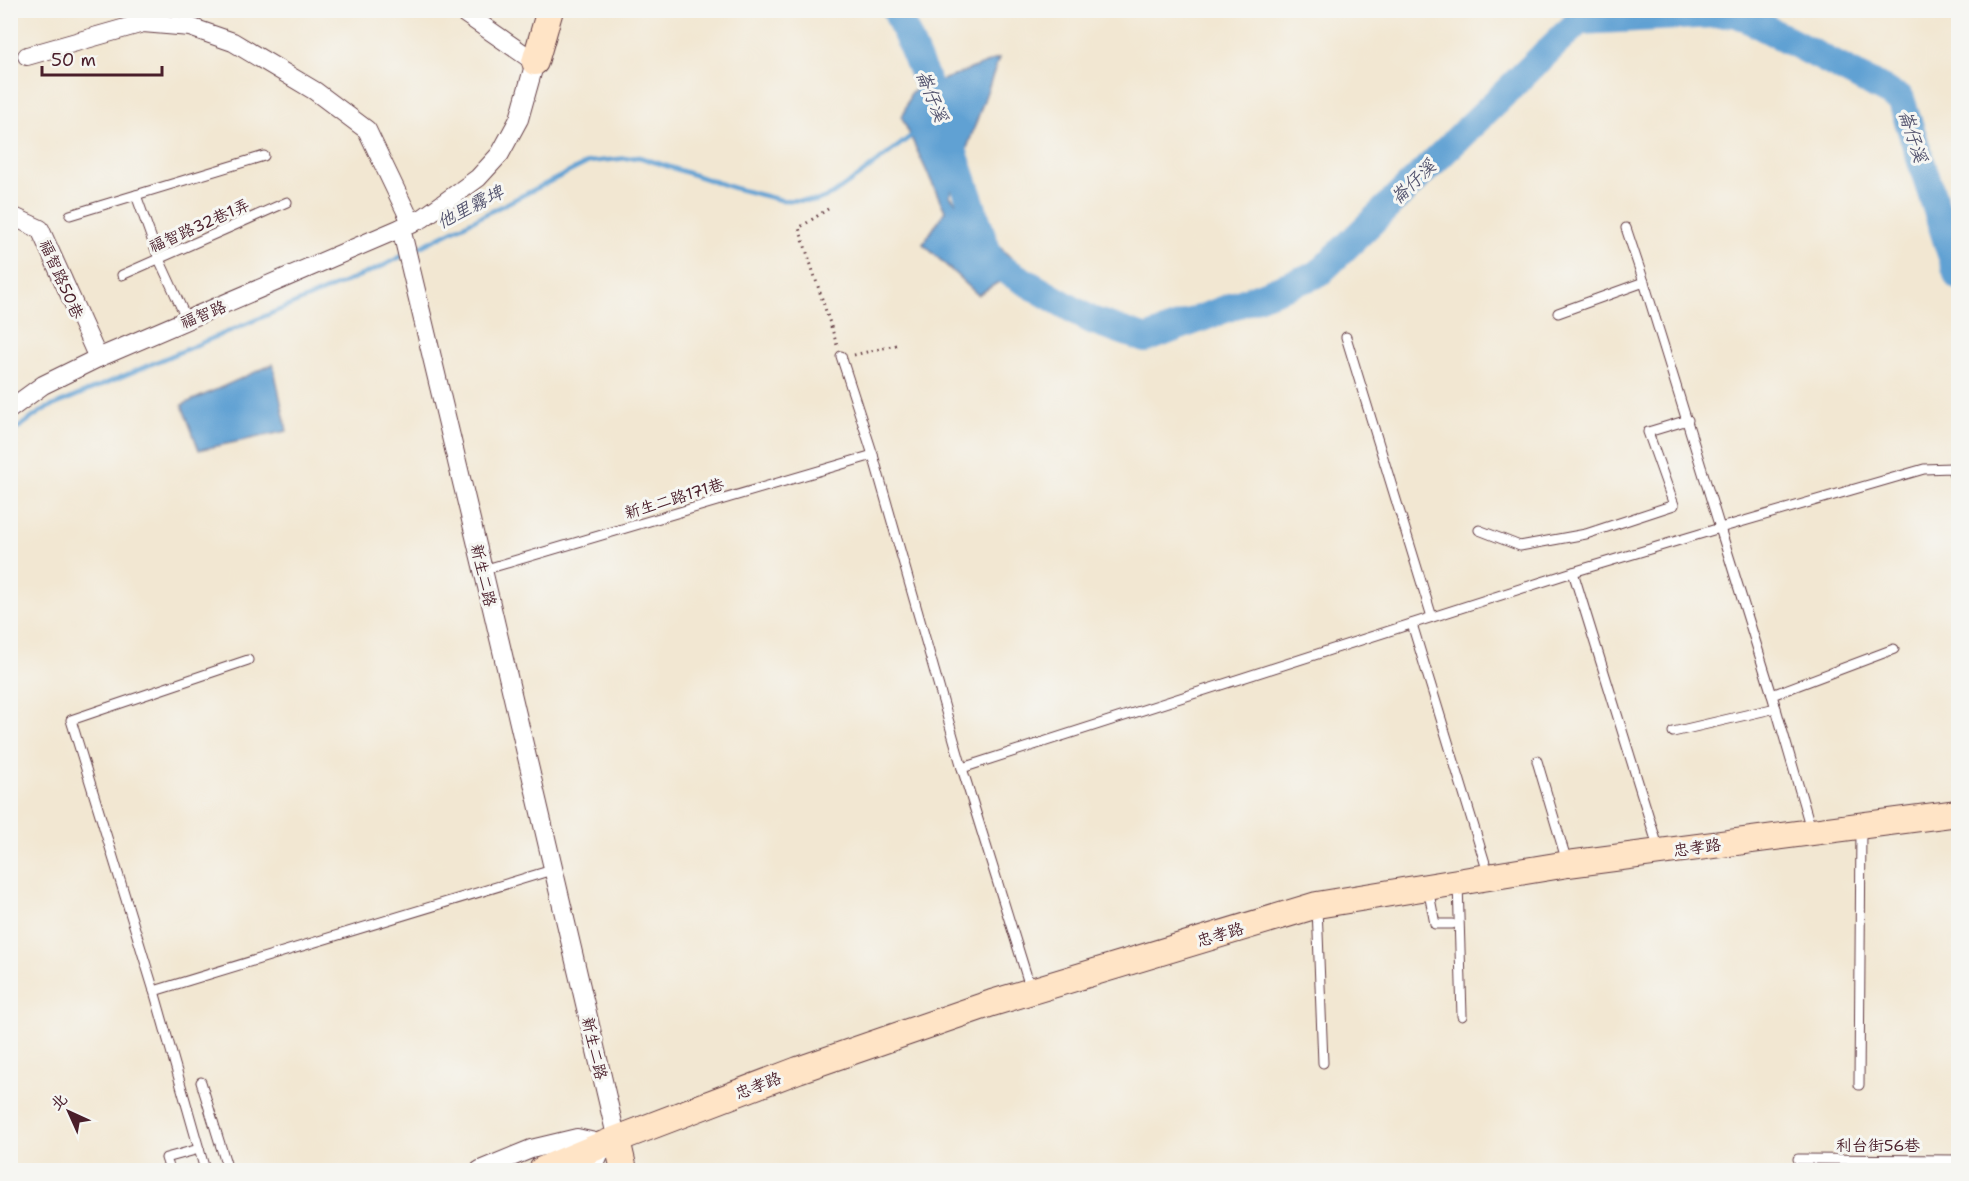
<svg xmlns="http://www.w3.org/2000/svg" width="1969" height="1181" font-family="'Shantell Sans','LXGW WenKai TC',sans-serif">
<style>
.water{fill:#61a1d3;stroke:#56607f;stroke-width:1.5}
.lines{fill:none;stroke-linecap:round;stroke-linejoin:round}
.stream{stroke:#61a1d3;stroke-width:4.5}
.river{stroke:#61a1d3;stroke-width:28}
.lane-casing{stroke:#633d44;stroke-width:11}
.street-casing{stroke:#633d44;stroke-width:20}
.secondary-casing{stroke:#633d44;stroke-width:28}
.path{stroke:#633d44;stroke-width:3;stroke-dasharray:1.5 4.5;stroke-linecap:butt}
.lane{stroke:#fff;stroke-width:9}
.street{stroke:#fff;stroke-width:18}
.secondary{stroke:#ffe4c6;stroke-width:26}
.labels{text-anchor:middle;stroke-width:6;stroke-linejoin:round;paint-order:stroke}
.street-label{font-size:16px;fill:#4a1f2b;stroke:#f6f6f2}
.water-label{font-size:18px;font-style:italic;fill:#53536e;stroke:#f6f6f2}
</style>
<rect width="100%" height="100%" fill="#f6f6f2"/>
<filter id="ink" filterUnits="userSpaceOnUse"><feTurbulence type="fractalNoise" baseFrequency=".0167" numOctaves="2"/><feDisplacementMap in="SourceGraphic" scale="12" xChannelSelector="R" yChannelSelector="G"/><feConvolveMatrix kernelMatrix="1 2 1 2 8 2 1 2 1" color-interpolation-filters="sRGB"/></filter>
<filter id="wash" filterUnits="userSpaceOnUse"><feTurbulence type="fractalNoise" baseFrequency=".008" numOctaves="4" result="noise"/><feDisplacementMap in="SourceGraphic" scale="24" xChannelSelector="R" yChannelSelector="G"/><feGaussianBlur stdDeviation="1.35" result="paint"/><feColorMatrix in="noise" values="0 0 0 0 0 0 0 0 0 0 0 0 0 0 0 0 0 1.4 0 .05"/><feComposite in="paint" operator="in"/></filter>
<g filter="url(#wash)">
<rect width="100%" height="100%" fill="#f2e7d2"/>
<!-- water -->
<g class="water">
<polygon points="999,58 950,196 1021,268 978,295 923,244 945,211 902,118 911,92"/>
<polygon points="273,364 287,431 199,450 182,405"/>
</g>
<g class="lines">
<!-- stream -->
<g class="stream">
<polyline points="412,251 589,162 639,157 734,188 781,200 816,201 833,194 863,173 915,133"/>
<polyline points="10,434 43,410 383,266 402,256"/>
</g>
<!-- river -->
<polyline class="river" points="896,10 940,112 991,262 1091,320 1146,339 1318,274 1579,21 1736,13 1901,99 1958,276"/>
</g>
</g>
<g filter="url(#ink)">
<g class="lines">
<!-- lane casing -->
<g class="lane-casing">
<g id="lane">
<polyline points="136,195 159,259 187,320"/>
<polyline points="70,215 264,156"/>
<polyline points="1626,228 1644,282"/>
<polyline points="122,275 287,202"/>
<polyline points="1558,313 1644,282 1720,528 1924,469 1951,468 1957,481"/>
<polyline points="1346,337 1432,617"/>
<polyline points="841,356 873,455 962,768 1031,990"/>
<polyline points="1479,530 1520,546 1586,534 1674,505 1648,432 1688,420"/>
<polyline points="483,570 873,455"/>
<polyline points="1573,572 1659,850"/>
<polyline points="1412,624 1489,876"/>
<polyline points="1772,695 1894,649"/>
<polyline points="1673,732 1776,708"/>
<polyline points="1537,761 1567,862"/>
<polyline points="962,768 1573,572 1720,528 1772,695 1811,829"/>
<polyline points="1458,883 1462,1016"/>
<polyline points="1428,888 1435,924 1452,924"/>
<polyline points="1317,907 1323,1063"/>
<polyline points="154,991 71,720 248,660"/>
<polyline points="201,1082 228,1170"/>
<polyline points="1859,1085 1861,828"/>
<polyline points="1798,1159 1958,1160"/>
<polyline points="170,1170 166,1158 199,1149"/>
<polyline points="205,1170 154,991 552,870"/>
</g>
</g>
<!-- street casing -->
<g class="street-casing">
<g id="street">
<polyline points="460,10 535,62 519,119 500,154 478,178 423,218 401,228 483,570 617,1140"/>
<polyline points="27,56 143,23 190,27 233,42 315,91 367,130 412,224"/>
<polyline points="10,215 40,229 98,358"/>
<polyline points="10,409 43,385 98,358 401,228"/>
<polyline points="480,1170 531,1149 577,1138 604,1144 594,1167 586,1170"/>
</g>
</g>
<!-- secondary casing -->
<g class="secondary-casing">
<g id="secondary">
<polyline points="535,62 550,10"/>
<polyline points="617,1140 624,1170"/>
<polyline points="542,1170 604,1144 798,1070 992,1003 1317,905 1568,864 1958,813"/>
</g>
</g>
<!-- path -->
<g class="path">
<polyline points="828,209 799,228 837,345"/>
<polyline points="854,355 896,345"/>
</g>
<!-- lane -->
<use href="#lane" class="lane"/>
<!-- street -->
<use href="#street" class="street"/>
<!-- secondary -->
<use href="#secondary" class="secondary"/>
</g>
</g>
<g class="labels">
<!-- street labels -->
<g class="street-label">
<text transform="translate(199 225) rotate(-24)" y="6">福智路32巷1弄</text>
<text transform="translate(62 279) rotate(66)" y="6">福智路50巷</text>
<text transform="translate(203 314) rotate(-22)" y="6">福智路</text>
<text transform="translate(674 498) rotate(-17)" y="6">新生二路171巷</text>
<text transform="translate(484 575) rotate(77)" y="6">新生二路</text>
<text transform="translate(1697 847) rotate(-8)" y="6">忠孝路</text>
<text transform="translate(1220 934) rotate(-17)" y="6">忠孝路</text>
<text transform="translate(595 1048) rotate(77)" y="6">新生二路</text>
<text transform="translate(758 1085) rotate(-21)" y="6">忠孝路</text>
<text x="1878" y="1151">利台街56巷</text>
</g>
<!-- water labels -->
<g class="water-label">
<text transform="translate(932 96) rotate(68)" y="6">崙仔溪</text>
<text transform="translate(1913 136) rotate(72)" y="6">崙仔溪</text>
<text transform="translate(1413 182) rotate(-44)" y="6">崙仔溪</text>
<text transform="translate(470 207) rotate(-27)" y="6">他里霧埤</text>
</g>
</g>
<!-- margin -->
<rect width="1969" height="1181" fill="none" stroke="#f6f6f2" stroke-width="36"/>
<!-- north arrow -->
<g transform="translate(69 1112) rotate(315)" stroke="#f6f6f2" stroke-width="4.5" paint-order="stroke">
<path d="M0-4.5L10 22L0 15L-10 22Z" fill="#4a1f2b"/>
<text y="-9" font-size="16" font-weight="bold" text-anchor="middle" fill="#4a1f2b">北</text>
</g>
<!-- scale -->
<path d="M42 66v9h120v-9" fill="none" stroke="#4a1f2b" stroke-width="3"/>
<text x="51" y="66" font-size="18" fill="#4a1f2b" stroke="#f6f6f2" stroke-width="4.5" paint-order="stroke">50 m</text>
</svg>
